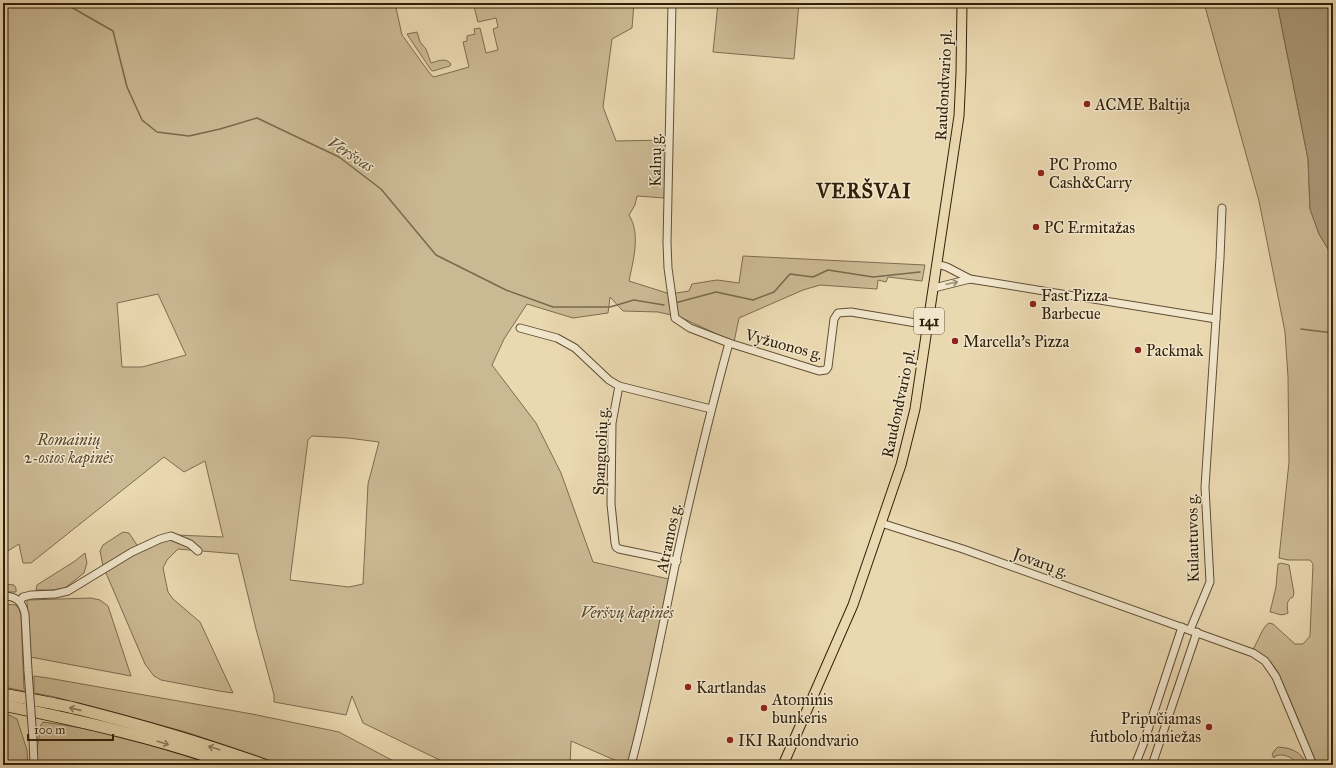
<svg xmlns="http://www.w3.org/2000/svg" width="1336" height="768" font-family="'IM FELL Great Primer',serif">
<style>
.green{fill:#cbb994;stroke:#7e6c4f;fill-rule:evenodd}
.water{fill:#ab9978;stroke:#7a694c}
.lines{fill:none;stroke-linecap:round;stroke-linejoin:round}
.stream{stroke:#7a694c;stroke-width:1.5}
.minor-casing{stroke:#5f4e34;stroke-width:9}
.major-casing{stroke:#31200a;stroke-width:11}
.highway-casing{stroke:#31200a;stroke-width:13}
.minor{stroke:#f1e6cc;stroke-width:7}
.major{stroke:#ead8b0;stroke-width:9}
.highway{stroke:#ead8b0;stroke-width:11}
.minor-bridge-casing{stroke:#5f4e34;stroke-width:9;stroke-linecap:butt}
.minor-bridge{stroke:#f1e6cc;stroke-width:7}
.oneway{stroke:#9b8d75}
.oneway2{stroke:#8e7c5d}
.poi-dot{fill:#8f2418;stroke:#f1e6cc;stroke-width:1.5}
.labels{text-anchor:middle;stroke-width:3;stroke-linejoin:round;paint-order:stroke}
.shield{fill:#f1e6cc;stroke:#6b5b44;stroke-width:1}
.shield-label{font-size:15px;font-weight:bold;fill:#31200a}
.street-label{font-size:16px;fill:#31200a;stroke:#f1e6cc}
.poi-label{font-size:16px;fill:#31200a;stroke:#f1e6cc;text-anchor:start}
.park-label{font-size:16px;font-style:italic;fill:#58462c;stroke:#f1e6cc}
.water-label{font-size:17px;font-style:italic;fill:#5c4a30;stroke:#f1e6cc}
.district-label{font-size:20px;font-weight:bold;letter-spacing:1px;fill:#31200a;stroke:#f1e6cc}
</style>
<rect width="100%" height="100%" fill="#ead8b0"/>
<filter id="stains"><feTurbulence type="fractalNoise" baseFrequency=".005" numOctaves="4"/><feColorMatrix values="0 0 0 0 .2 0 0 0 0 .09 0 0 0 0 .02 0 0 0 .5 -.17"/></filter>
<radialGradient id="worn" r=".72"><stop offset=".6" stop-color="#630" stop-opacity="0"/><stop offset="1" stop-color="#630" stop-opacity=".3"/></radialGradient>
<!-- green -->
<g class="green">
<path d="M3 3H411L396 8 402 35 431 75 434 77 469 67 463 42 467 41V36L475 34 474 29 480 28 486 53 498 50 493 29 498 27 496 18 478 22 473 3H634L632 28 612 39 603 107 616 141 667 140 664 198 637 196 635 205 629 215C641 234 633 261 629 281L670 294 689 291 692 284 717 280 739 283 743 256 925 265 922 281 888 277 886 282 878 280 877 289 820 285 803 290 739 318 734 342 680 317 658 312 623 311 610 297 608 313 573 318 527 304 504 339 492 365 536 423 561 473 593 562 673 580 631 765H626L571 741 570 765H450L363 723 352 696 346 715 274 702V695L256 629 238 554 178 549 167 560 163 568 168 592 173 599 200 622 233 693 219 691 161 680 154 676 145 664 103 566 100 551 103 545 123 532 129 533 141 551 176 535 223 537 205 461 184 472 164 457 31 563H23L19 544 3 554ZM158 294 186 355 142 367H122L117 303ZM312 436 348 438 379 442 368 484 363 584 349 587 290 580 308 440Z"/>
<polygon points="718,3 799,3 794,59 713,52"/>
<path d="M1204 3H1277L1308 159 1310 209 1319 234 1333 257V765H1317L1279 674C1271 661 1266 656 1253 649 1258 642 1262 627 1269 623L1273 624 1295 644H1303L1310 636 1313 564 1310 560H1288L1279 558 1289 462 1288 377 1285 332 1259 201Z"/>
<path d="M417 32 420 42 426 49 431 63C438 61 446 57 451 64L450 66 433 71 431 70 407 34Z"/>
<polygon points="85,553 87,563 84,573 65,588 53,590 36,590 37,585 75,561"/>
<path d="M1281 563 1289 565 1294 593 1293 597C1286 600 1287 606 1288 613 1281 617 1277 613 1270 612L1276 587 1278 564Z"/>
<polygon points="6,584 14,585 16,588 16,592 3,592 3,586"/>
<polygon points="91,598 100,600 108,606 131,676 30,657 27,600"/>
<polygon points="3,604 16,605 19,609 21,615 24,689 34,691 34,676 48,678 252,714 339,732 401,765 283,765 186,732 55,697 3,687"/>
<polygon points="3,712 17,719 27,750 28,765 3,765"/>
<path d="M43 722C101 729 158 746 213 765H37L36 756 41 725Z"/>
<path d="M1278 747C1293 748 1301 752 1307 765H1298C1294 757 1283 753 1275 756L1274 758 1272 755 1274 751Z"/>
</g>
<!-- water -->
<polygon class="water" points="1277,3 1333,3 1333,257 1319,234 1310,209 1308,159"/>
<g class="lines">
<!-- stream -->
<g class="stream">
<polyline points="64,3 113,31 127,87 142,120 157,132 189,136 220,129 257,118 339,157 381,189 436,255 506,290 553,307 610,307 634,300 664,305"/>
<polyline points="675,303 716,292 753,300 774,292 790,274 813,277 828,270 873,277 920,272"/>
<polyline points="1301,329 1333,333"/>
</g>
<!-- minor casing -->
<g class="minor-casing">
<g id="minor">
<polyline points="672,3 667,243 668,268 675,318 690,328 729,343 819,371 826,370 828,367 834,319 838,313 851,312 928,325"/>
<polyline points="937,264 947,267 970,279 1216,319"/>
<polyline points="934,288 970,279"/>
<polyline points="520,328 557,338 575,348 609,380 619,386 612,423 611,504 615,543 616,547 619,549 677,561"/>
<polyline points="619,386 711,409"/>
<polyline points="881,523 963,549 1253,653 1265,661 1276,677 1313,765"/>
<path d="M3 596C16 596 22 601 25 614L28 671"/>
<polyline points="20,601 23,597 31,595 55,594 68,591 132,552 160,539 171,536 190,544 198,551"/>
<polyline points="1190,630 1210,582 1205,487 1220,258 1222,208"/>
<polyline points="33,739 34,765"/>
<path d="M631 765C649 698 662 629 676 561 692 488 709 416 729 343"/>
<polyline points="1135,765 1143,745 1182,627"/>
<polyline points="1152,765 1197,632"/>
</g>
</g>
<!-- major casing -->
<g class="major-casing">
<polyline id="major" points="783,765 853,605 901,465 915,409 959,116 961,73 962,3"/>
</g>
<!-- highway casing -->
<g class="highway-casing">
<g id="highway">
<path d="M3 694C28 699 53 703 78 709 141 725 203 743 264 765"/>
<path d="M3 705C80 721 158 738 233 765"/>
</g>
</g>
<!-- minor -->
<use href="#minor" class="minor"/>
<!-- major -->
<use href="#major" class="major"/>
<!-- highway -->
<use href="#highway" class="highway"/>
<!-- minor-bridge casing -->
<g class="minor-bridge-casing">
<polyline id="minor-bridge" points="28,671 33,739"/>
</g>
<!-- minor-bridge -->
<use href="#minor-bridge" class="minor-bridge"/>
</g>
<!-- one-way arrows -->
<defs><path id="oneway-shaft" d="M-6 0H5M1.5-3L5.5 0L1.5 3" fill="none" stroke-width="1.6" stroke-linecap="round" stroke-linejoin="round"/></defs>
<use class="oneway" href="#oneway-shaft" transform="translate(952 283) rotate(-12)"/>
<g class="oneway2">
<use href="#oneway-shaft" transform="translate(75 709) rotate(-167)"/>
<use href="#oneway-shaft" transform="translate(163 743) rotate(17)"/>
<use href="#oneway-shaft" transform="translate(214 748) rotate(-163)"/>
</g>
<!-- markers -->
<g class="poi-dot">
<circle cx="1087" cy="104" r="4"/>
<circle cx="1041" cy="173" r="4"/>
<circle cx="1036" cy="227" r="4"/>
<circle cx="1033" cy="304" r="4"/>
<circle cx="955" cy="341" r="4"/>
<circle cx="1138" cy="350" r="4"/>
<circle cx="688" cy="687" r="4"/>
<circle cx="764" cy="708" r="4"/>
<circle cx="1209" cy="727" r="4"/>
<circle cx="730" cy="740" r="4"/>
</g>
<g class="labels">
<!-- shield labels -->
<rect class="shield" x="914" y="308" width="30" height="26" rx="3"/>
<g class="shield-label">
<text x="929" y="326">141</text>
</g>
<!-- street labels -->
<g class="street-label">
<text transform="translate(943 85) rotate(-87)" y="6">Raudondvario pl.</text>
<text transform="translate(655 160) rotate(-89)" y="6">Kalnų g.</text>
<text transform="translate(784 344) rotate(15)" y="6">Vyžuonos g.</text>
<text transform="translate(898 403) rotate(-78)" y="6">Raudondvario pl.</text>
<text transform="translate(600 451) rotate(-87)" y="6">Spanguolių g.</text>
<text transform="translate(668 538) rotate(-78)" y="6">Atramos g.</text>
<text transform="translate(1192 538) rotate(-91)" y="6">Kulautuvos g.</text>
<text transform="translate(1041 562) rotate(20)" y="6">Jovarų g.</text>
</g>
<!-- poi labels -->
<g class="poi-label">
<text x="1095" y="110">ACME Baltija</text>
<text x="1049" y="170">PC Promo<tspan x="1049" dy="18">Cash&amp;Carry</tspan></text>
<text x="1044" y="233">PC Ermitažas</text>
<text x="1041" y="301">Fast Pizza<tspan x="1041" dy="18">Barbecue</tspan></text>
<text x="963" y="347">Marcella's Pizza</text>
<text x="1146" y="356">Packmak</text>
<text x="696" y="693">Kartlandas</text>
<text x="772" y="705">Atominis<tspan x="772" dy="18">bunkeris</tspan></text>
<text x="1201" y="724" text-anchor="end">Pripučiamas<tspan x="1201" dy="18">futbolo maniežas</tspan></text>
<text x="738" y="746">IKI Raudondvario</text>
</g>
<!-- park labels -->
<g class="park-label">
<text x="69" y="445">Romainių<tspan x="69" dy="18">2-osios kapinės</tspan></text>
<text x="627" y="618">Veršvų kapinės</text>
</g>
<!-- water labels -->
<g class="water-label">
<text transform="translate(351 154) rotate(32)" y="6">Veršvas</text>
</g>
<!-- district labels -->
<g class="district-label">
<text x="864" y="198">VERŠVAI</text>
</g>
</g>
<!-- margin -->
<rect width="1336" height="768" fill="none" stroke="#ead8b0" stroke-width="16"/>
<rect x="4" y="4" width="1328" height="760" fill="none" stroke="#31200a" stroke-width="2"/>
<rect x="8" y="8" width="1320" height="752" fill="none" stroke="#31200a"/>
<!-- scale -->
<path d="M28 734v6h85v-6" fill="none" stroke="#31200a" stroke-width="2"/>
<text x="34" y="734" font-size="12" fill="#31200a" stroke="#f1e6cc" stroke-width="3" paint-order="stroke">100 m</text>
<rect width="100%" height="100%" filter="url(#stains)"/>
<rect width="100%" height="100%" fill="url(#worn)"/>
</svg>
